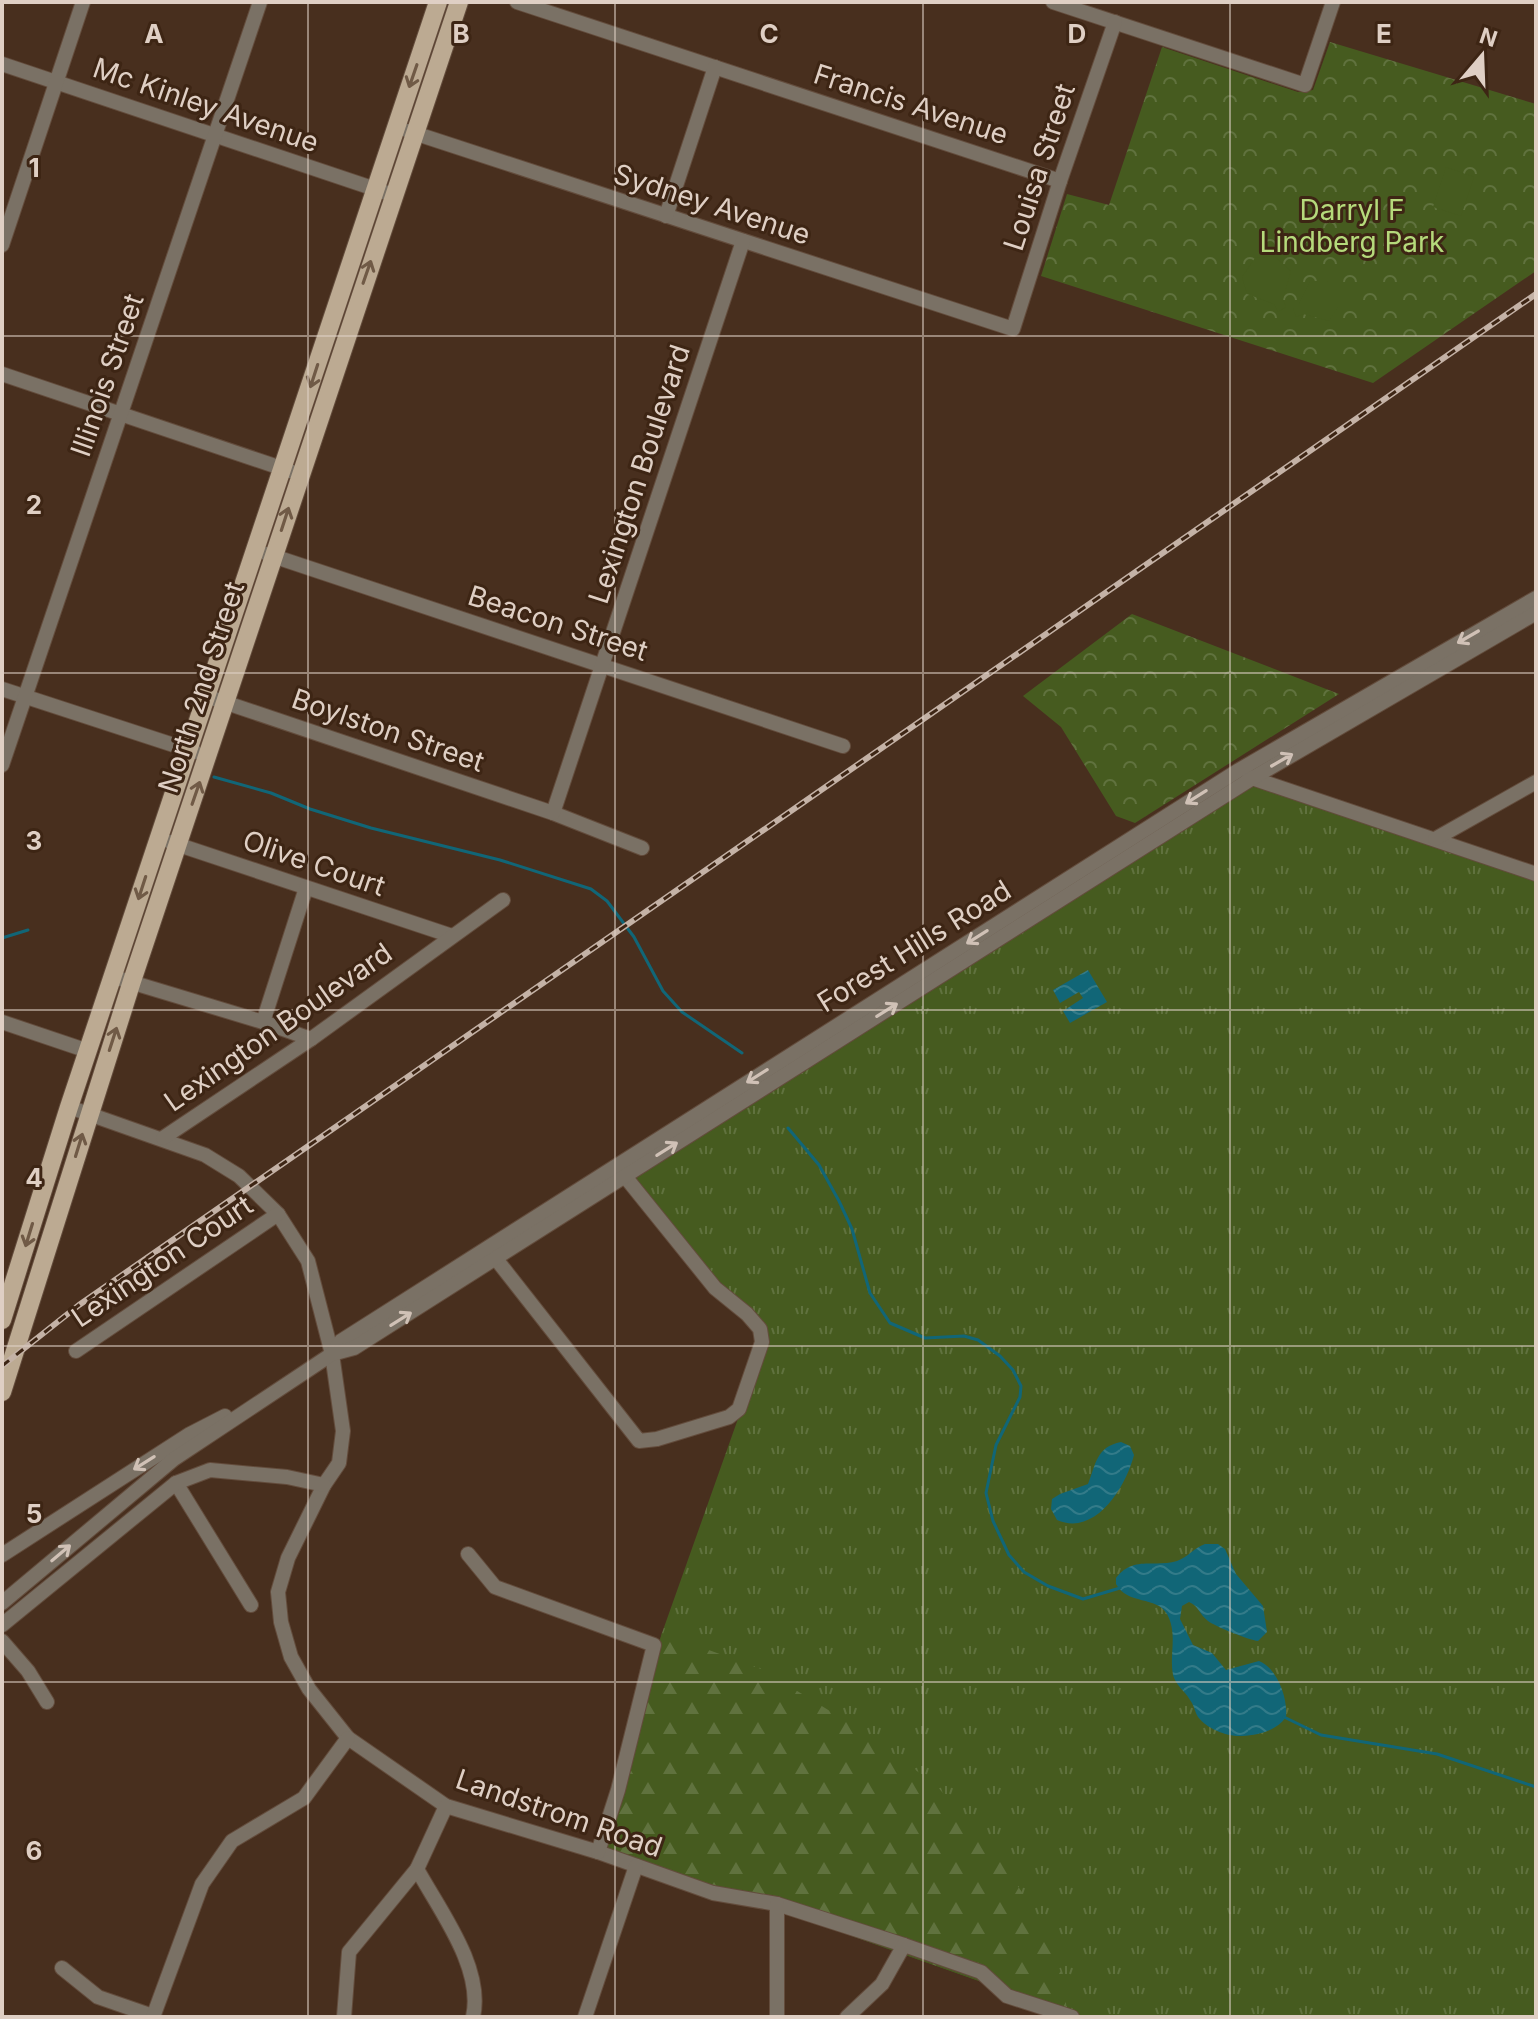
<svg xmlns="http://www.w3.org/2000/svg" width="1538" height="2019" font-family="Inter,sans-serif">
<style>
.grass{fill:url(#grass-tufts)}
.forest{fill:url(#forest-firs)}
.park{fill:url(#park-crowns)}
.pitch{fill:#465b1f}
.water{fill:url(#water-waves)}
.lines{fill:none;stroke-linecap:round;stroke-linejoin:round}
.stream{stroke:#167;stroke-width:3}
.minor-casing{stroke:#634c3c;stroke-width:16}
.major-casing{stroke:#634c3c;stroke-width:20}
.minor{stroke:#7a7165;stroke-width:14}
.major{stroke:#bcaa92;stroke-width:18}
.rail-casing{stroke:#c4b2a6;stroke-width:6}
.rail{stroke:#3d2514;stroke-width:3;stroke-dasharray:9;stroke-linecap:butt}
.oneway{stroke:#705a46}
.oneway2{stroke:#d0c1b6}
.grid{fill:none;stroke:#dfcfc4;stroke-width:2;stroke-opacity:0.55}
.labels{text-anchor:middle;stroke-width:6;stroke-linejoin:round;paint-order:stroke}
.street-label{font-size:28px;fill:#dfcfc4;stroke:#3d2514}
.park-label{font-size:28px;fill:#b5da7b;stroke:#3d2514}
.grid-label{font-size:26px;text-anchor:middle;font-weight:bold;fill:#dfcfc4;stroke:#3d2514;stroke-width:6;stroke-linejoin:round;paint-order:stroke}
</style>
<defs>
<pattern id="grass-tufts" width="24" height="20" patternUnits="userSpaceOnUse" patternTransform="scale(2)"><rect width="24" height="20" fill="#465b1f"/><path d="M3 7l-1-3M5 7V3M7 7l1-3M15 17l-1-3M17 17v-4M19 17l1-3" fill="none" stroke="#60723e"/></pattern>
<pattern id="forest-firs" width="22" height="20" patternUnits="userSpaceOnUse" patternTransform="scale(2)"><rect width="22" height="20" fill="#465b1f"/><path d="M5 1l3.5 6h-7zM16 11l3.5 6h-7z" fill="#60723e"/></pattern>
<pattern id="park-crowns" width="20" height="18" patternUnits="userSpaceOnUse" patternTransform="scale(2)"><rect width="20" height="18" fill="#465b1f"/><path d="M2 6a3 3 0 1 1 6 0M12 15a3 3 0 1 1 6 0" fill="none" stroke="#60723e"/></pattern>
<pattern id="water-waves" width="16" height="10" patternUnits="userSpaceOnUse" patternTransform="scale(2)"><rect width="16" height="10" fill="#167"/><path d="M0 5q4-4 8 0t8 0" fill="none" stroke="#337b89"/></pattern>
</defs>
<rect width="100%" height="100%" fill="#482f1e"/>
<!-- grass -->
<polygon class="grass" points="1254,782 1536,876 1536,2017 1081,2017 600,1847 662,1633 767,1337 629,1180"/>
<!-- forest -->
<polygon class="forest" points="662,1633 761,1669 861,1730 936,1785 1001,1860 1025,1897 1046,1937 1063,1977 1067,2012 600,1847"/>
<!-- park -->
<g class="park">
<polygon points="1330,42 1536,104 1536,271 1373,383 1041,276 1067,194 1109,205 1162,47 1298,92 1313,90"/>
<polygon points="1132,614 1339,694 1135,823 1116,816 1061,727 1023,696"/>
</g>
<!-- pitch -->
<g class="pitch">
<polygon points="1446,167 1474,177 1461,216 1433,207"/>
<polygon points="1274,256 1291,271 1283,299 1286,307 1278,312 1274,304 1247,294 1242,277 1255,258"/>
<polygon points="1310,281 1327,281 1338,292 1338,307 1329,321 1303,314 1296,317 1293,308 1299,304"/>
</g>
<!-- water -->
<g class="water">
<polygon points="1088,970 1107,1002 1070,1023 1063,1011 1083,998 1079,992 1060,1003 1053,990"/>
<path d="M1121 1442 1130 1446 1134 1455C1126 1486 1096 1537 1057 1520L1051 1509 1052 1499 1060 1494 1088 1484C1096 1464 1096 1447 1121 1442Z"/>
<path d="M1205 1544H1218L1225 1549 1236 1574 1263 1606 1267 1632 1258 1641C1249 1640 1214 1626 1208 1621 1199 1614 1199 1606 1189 1602L1182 1606 1180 1619 1193 1645 1212 1653 1226 1670 1259 1661C1277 1668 1288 1698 1286 1717 1276 1731 1259 1735 1242 1736 1228 1737 1207 1729 1198 1717 1195 1712 1194 1705 1190 1700 1185 1691 1176 1686 1173 1675 1169 1655 1178 1634 1167 1614 1157 1596 1127 1605 1116 1584V1578C1133 1555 1155 1568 1177 1561 1188 1557 1194 1548 1205 1544Z"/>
</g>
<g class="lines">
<!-- stream -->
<g class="stream">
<polyline points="214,777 271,793 310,809 371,828 500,860 591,889 607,901 634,937 663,991 682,1012 742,1053"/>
<polyline points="2,938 28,930"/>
<polyline points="788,1128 819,1165 839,1201 852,1229 870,1293 890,1323 925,1338 964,1336 978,1340 1000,1356 1013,1370 1021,1386 1020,1397 996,1445 986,1493 993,1521 1009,1555 1024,1572 1048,1586 1083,1599 1120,1588"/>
<polyline points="1284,1717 1321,1735 1437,1754 1536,1787"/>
</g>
<!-- minor casing -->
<g class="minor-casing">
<g id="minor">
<polyline points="517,2 1060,181"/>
<polyline points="1053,2 1305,85 1333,2"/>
<polyline points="2,64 393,195"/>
<polyline points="408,131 1013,329 1060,181 1115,22"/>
<polyline points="666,216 715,67"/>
<polyline points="2,245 83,2"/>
<polyline points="2,374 290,471"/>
<polyline points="267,554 843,746"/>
<polyline points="2,689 195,752"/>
<polyline points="206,696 553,813 642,848"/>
<polyline points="2,765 260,2"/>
<polyline points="1249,777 1536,874"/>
<polyline points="553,813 743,241"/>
<polyline points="1435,839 1536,782"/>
<polyline points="170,842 452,936"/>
<polyline points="114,977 263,1022 311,1039"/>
<polyline points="2,1022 88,1051"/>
<polyline points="263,1022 306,888"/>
<polyline points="69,1107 205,1155 239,1176 278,1214 308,1261 332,1354 343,1431 339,1463 324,1485 288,1558 278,1592 281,1622 291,1657 309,1689 348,1738 446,1806 598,1852 713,1893 777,1904 904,1945 981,1972 1007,1996 1072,2017"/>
<polyline points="163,1138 311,1039 503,900"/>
<polyline points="489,1250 639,1441 657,1439 729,1417 739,1409 762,1342 760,1329 747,1314 715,1288 619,1169"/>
<polyline points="76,1351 278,1214"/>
<polyline points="332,1354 341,1341 1239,770 1536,598"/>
<polyline points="176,1483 251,1605"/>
<polyline points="468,1554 495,1587 654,1645 618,1790 598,1852"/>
<polyline points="2,1555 190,1434 225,1416"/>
<polyline points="2,1603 174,1459 332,1354 354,1348 1251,779 1536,613"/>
<polyline points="2,1625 176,1483 210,1470 287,1477 324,1485"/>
<polyline points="2,1641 28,1671 47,1702"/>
<path d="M417 1869C440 1911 484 1968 473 2017"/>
<polyline points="62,1968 98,1997 153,2016"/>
<polyline points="153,2017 202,1884 232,1841 304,1798 348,1738"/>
<polyline points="344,2017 349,1952 417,1869 446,1806"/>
<polyline points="585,2017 636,1866"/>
<polyline points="777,2017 777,1904"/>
<polyline points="847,2017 882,1984 904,1945"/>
</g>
</g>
<!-- major casing -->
<g class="major-casing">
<g id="major">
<polyline points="2,1320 69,1107 438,2"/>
<polyline points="2,1392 132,981 459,2"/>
</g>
</g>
<!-- minor -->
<use href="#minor" class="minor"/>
<!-- major -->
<use href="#major" class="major"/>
<!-- rail casing -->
<g class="rail-casing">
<polyline id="rail" points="2,1366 79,1305 1536,294"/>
</g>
<!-- rail -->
<use href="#rail" class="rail"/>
</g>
<!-- one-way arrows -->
<defs><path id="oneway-shaft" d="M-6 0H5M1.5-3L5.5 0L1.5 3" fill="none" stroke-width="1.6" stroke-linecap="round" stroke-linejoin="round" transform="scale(2)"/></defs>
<g class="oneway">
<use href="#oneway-shaft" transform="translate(413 76) rotate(109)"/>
<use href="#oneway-shaft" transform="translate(367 272) rotate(-71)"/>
<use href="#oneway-shaft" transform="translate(314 376) rotate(108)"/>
<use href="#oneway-shaft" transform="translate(285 519) rotate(-72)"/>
<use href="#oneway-shaft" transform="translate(196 793) rotate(-71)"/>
<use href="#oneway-shaft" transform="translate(142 888) rotate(108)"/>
<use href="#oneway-shaft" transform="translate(113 1039) rotate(-72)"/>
<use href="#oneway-shaft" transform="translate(79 1145) rotate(-73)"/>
<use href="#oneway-shaft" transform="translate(29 1235) rotate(107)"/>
</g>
<g class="oneway2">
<use href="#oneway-shaft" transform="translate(1468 637) rotate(150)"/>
<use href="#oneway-shaft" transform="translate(1282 760) rotate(-30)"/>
<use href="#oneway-shaft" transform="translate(1196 797) rotate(148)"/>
<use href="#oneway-shaft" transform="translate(977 937) rotate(148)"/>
<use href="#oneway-shaft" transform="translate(887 1010) rotate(-32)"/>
<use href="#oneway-shaft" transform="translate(757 1076) rotate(148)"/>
<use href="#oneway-shaft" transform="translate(667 1149) rotate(-32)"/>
<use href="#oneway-shaft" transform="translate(401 1319) rotate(-32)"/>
<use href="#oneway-shaft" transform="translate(144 1463) rotate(148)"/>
<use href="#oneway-shaft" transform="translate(61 1553) rotate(-40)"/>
</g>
<!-- grid -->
<path class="grid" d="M308 2V2017M615 2V2017M923 2V2017M1230 2V2017M2 336H1536M2 673H1536M2 1010H1536M2 1346H1536M2 1682H1536"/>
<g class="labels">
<!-- street labels -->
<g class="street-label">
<text transform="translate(911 104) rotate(18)" y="10">Francis Avenue</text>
<text transform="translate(206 105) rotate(19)" y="10">Mc Kinley Avenue</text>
<text transform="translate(1039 167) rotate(-72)" y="10">Louisa Street</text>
<text transform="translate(712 204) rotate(18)" y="10">Sydney Avenue</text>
<text transform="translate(107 375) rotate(-71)" y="10">Illinois Street</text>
<text transform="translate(639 474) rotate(-72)" y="10">Lexington Boulevard</text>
<text transform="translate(558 623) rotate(18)" y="10">Beacon Street</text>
<text transform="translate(201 687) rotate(-72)" y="10">North 2nd Street</text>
<text transform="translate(388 730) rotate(19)" y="10">Boylston Street</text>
<text transform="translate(314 863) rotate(19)" y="10">Olive Court</text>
<text transform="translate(914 946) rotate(-32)" y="10">Forest Hills Road</text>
<text transform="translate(278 1027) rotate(-35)" y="10">Lexington Boulevard</text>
<text transform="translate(162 1261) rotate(-34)" y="10">Lexington Court</text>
<text transform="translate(559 1813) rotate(19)" y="10">Landstrom Road</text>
</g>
<!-- park labels -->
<g class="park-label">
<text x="1352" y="220">Darryl F<tspan x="1352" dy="32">Lindberg Park</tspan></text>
</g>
</g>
<g class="grid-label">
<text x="154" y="43">A</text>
<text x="461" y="43">B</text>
<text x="769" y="43">C</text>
<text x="1077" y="43">D</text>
<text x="1384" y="43">E</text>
<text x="34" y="177">1</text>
<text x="34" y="514">2</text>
<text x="34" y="850">3</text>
<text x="34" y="1187">4</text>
<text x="34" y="1523">5</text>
<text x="34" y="1860">6</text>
</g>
<!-- border -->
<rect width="1538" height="2019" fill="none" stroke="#dfcfc4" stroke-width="8"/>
<!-- north arrow -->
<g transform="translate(1482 56) rotate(19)" stroke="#3d2514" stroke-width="6" paint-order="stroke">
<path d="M0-6L14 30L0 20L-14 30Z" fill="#dfcfc4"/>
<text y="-12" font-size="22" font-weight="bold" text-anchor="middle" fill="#dfcfc4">N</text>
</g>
</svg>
